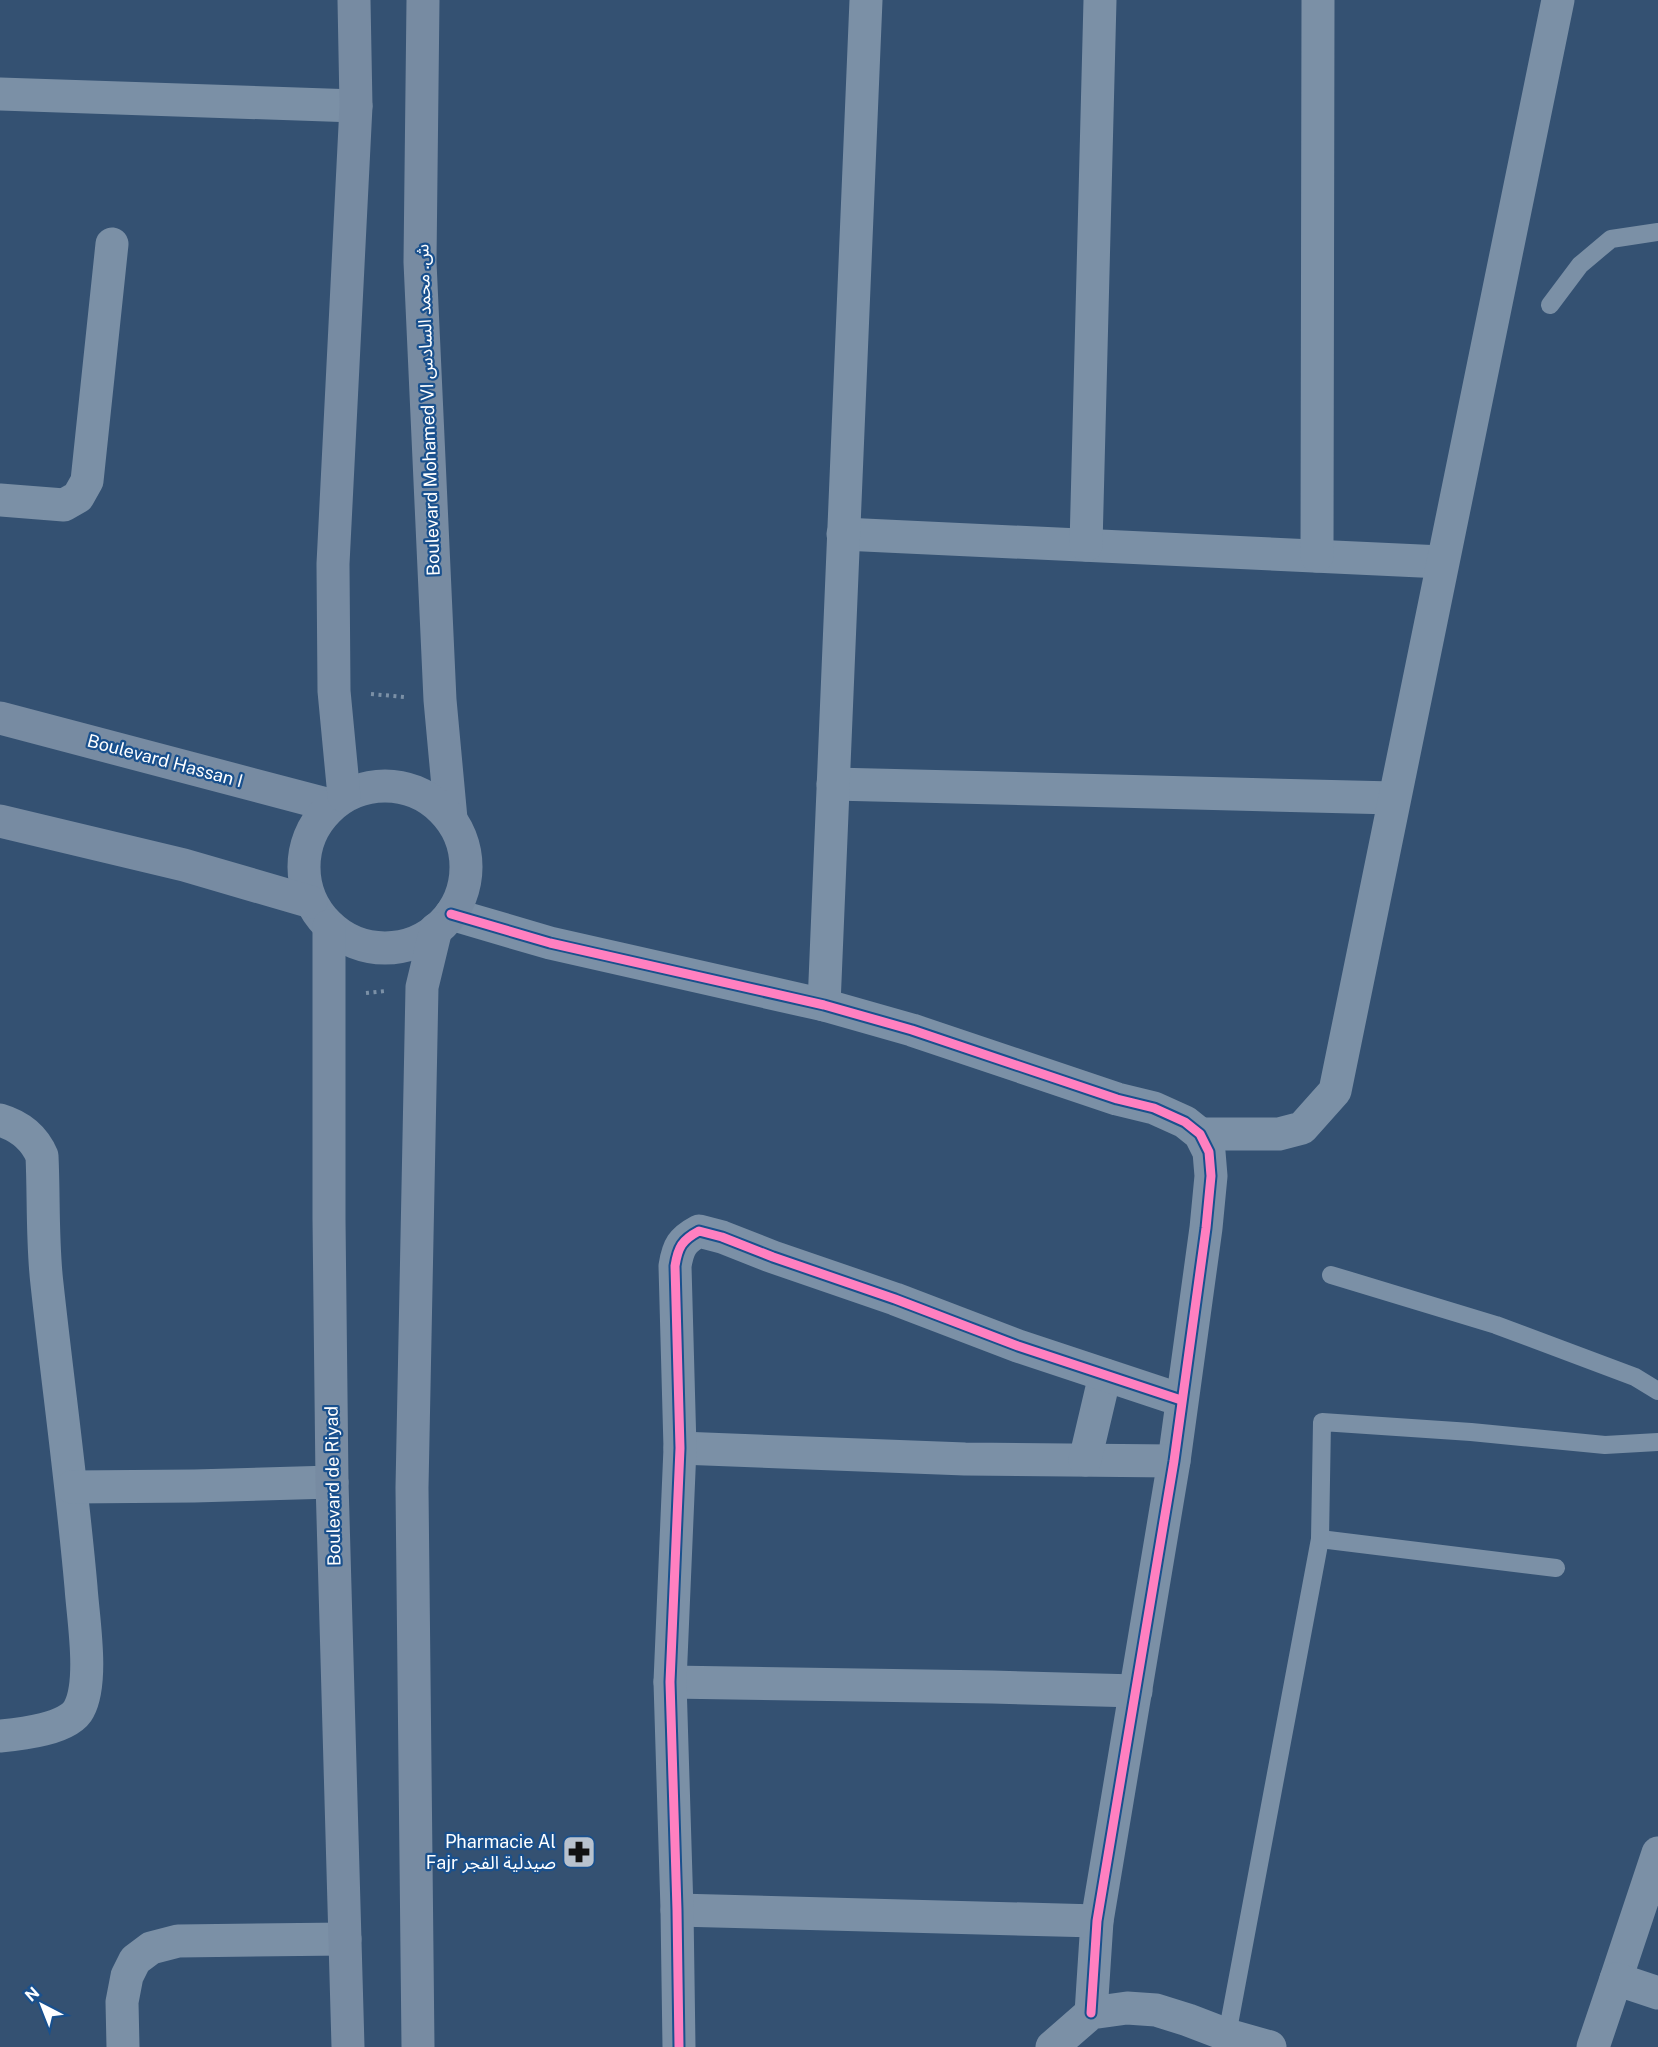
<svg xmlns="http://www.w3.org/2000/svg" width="1658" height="2047" font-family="'Public Sans','Noto Sans Arabic',sans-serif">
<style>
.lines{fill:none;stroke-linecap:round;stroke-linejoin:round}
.path{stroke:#7b90a6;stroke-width:4;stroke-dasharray:3 4.5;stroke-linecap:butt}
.lane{stroke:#7b90a6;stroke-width:18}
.street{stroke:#7b90a6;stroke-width:33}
.secondary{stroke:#778ba2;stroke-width:33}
.cycleway-casing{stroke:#19508d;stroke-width:13}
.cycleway{stroke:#ff80c0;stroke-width:9}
.labels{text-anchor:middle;stroke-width:4.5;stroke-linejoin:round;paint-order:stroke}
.street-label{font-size:18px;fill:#fff;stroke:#19508d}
.poi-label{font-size:18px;fill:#fff;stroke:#19508d;text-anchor:end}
</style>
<rect width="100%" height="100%" fill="#345172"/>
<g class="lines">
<!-- path -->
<g class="path">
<polyline points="371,694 405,697"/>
<polyline points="366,993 385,991"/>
</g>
<!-- lane -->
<g class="lane">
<polyline points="1550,305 1580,265 1611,239 1658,232"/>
<polyline points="1331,1275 1496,1325 1635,1377 1658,1391"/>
<polyline points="1320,1539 1556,1568"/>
<polyline points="1227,2035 1320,1539 1322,1422 1471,1432 1605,1445 1658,1442"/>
</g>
<!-- street -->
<g class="street">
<polyline points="0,94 356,106"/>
<polyline points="0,500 64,505 78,497 87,481 112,244"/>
<polyline points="843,534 1442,562"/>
<polyline points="1086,545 1100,0"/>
<polyline points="1317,556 1318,0"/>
<polyline points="833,784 1394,798"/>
<polyline points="451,914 550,943 824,1005 912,1030 1117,1099 1154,1108 1185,1122 1200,1134 1209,1152 1211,1176 1206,1228 1174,1461 1097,1921 1091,2013"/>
<polyline points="824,1005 866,0"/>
<path d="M0 1120C20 1126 34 1137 42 1156 44 1199 42 1242 47 1284 58 1385 72 1485 81 1587 83 1618 94 1681 79 1709 69 1729 21 1734 0 1736"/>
<polyline points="1200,1134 1279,1134 1302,1128 1335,1091 1558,0"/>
<polyline points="680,1448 965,1459 1174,1461"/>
<polyline points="1085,1460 1105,1375"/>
<polyline points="72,1487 194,1486 332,1482"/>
<polyline points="670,1682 992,1687 1136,1691"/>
<polyline points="677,1910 1097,1921"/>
<polyline points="1616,1979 1658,1853"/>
<polyline points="123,2047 122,2002 127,1976 135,1960 151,1948 178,1941 345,1939"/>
<path d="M679 2047 677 1910 670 1682 680 1448 675 1266C678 1247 682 1240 699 1231L722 1237 773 1257 895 1299 1018 1346 1181 1400"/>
<polyline points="1052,2047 1091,2013 1127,2008 1156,2010 1188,2020 1227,2035 1270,2047"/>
<polyline points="1593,2047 1616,1979 1658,1993"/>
</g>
<!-- secondary -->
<g class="secondary">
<polyline points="423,0 420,262 440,700 451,819"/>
<polyline points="0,718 330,805"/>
<circle cx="385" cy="867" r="81"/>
<polyline points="344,796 334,691 333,564 356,106 354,0"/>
<polyline points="0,821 184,865 311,902"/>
<polyline points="329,926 329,1219 332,1482 348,2047"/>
<polyline points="418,2047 412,1488 422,987 436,929"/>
</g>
<!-- cycleway casing -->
<g class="cycleway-casing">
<g id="cycleway">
<polyline points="451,914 550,943 824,1005 912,1030 1117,1099 1154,1108 1185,1122 1200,1134 1209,1152 1211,1176 1206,1228 1174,1461 1097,1921 1091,2013"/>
<path d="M679 2047 677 1910 670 1682 680 1448 675 1266C678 1247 682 1240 699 1231L722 1237 773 1257 895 1299 1018 1346 1181 1400"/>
</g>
</g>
<!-- cycleway -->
<use href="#cycleway" class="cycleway"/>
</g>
<!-- icons -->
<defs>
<g id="pharmacy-square" transform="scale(1.725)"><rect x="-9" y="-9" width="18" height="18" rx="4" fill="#b8c2ce" stroke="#19508d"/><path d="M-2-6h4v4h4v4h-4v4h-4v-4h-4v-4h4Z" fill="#111"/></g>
</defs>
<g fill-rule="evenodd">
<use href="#pharmacy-square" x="579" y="1852"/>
</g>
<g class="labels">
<!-- street labels -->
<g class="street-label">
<text transform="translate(428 410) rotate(-92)" y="6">Boulevard Mohamed VI ش. محمد السادس</text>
<text transform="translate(165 761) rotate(15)" y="6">Boulevard Hassan I</text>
<text transform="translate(333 1486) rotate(-91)" y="6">Boulevard de Riyad</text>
</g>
<!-- poi labels -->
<g class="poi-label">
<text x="556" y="1848">Pharmacie Al<tspan x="556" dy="21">Fajr صيدلية الفجر</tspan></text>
</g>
</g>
<!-- north arrow -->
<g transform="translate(42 2005) rotate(318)" stroke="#19508d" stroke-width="4.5" paint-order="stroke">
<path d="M0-4.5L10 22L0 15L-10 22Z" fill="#ffffff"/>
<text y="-9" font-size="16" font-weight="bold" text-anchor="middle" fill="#ffffff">N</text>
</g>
</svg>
